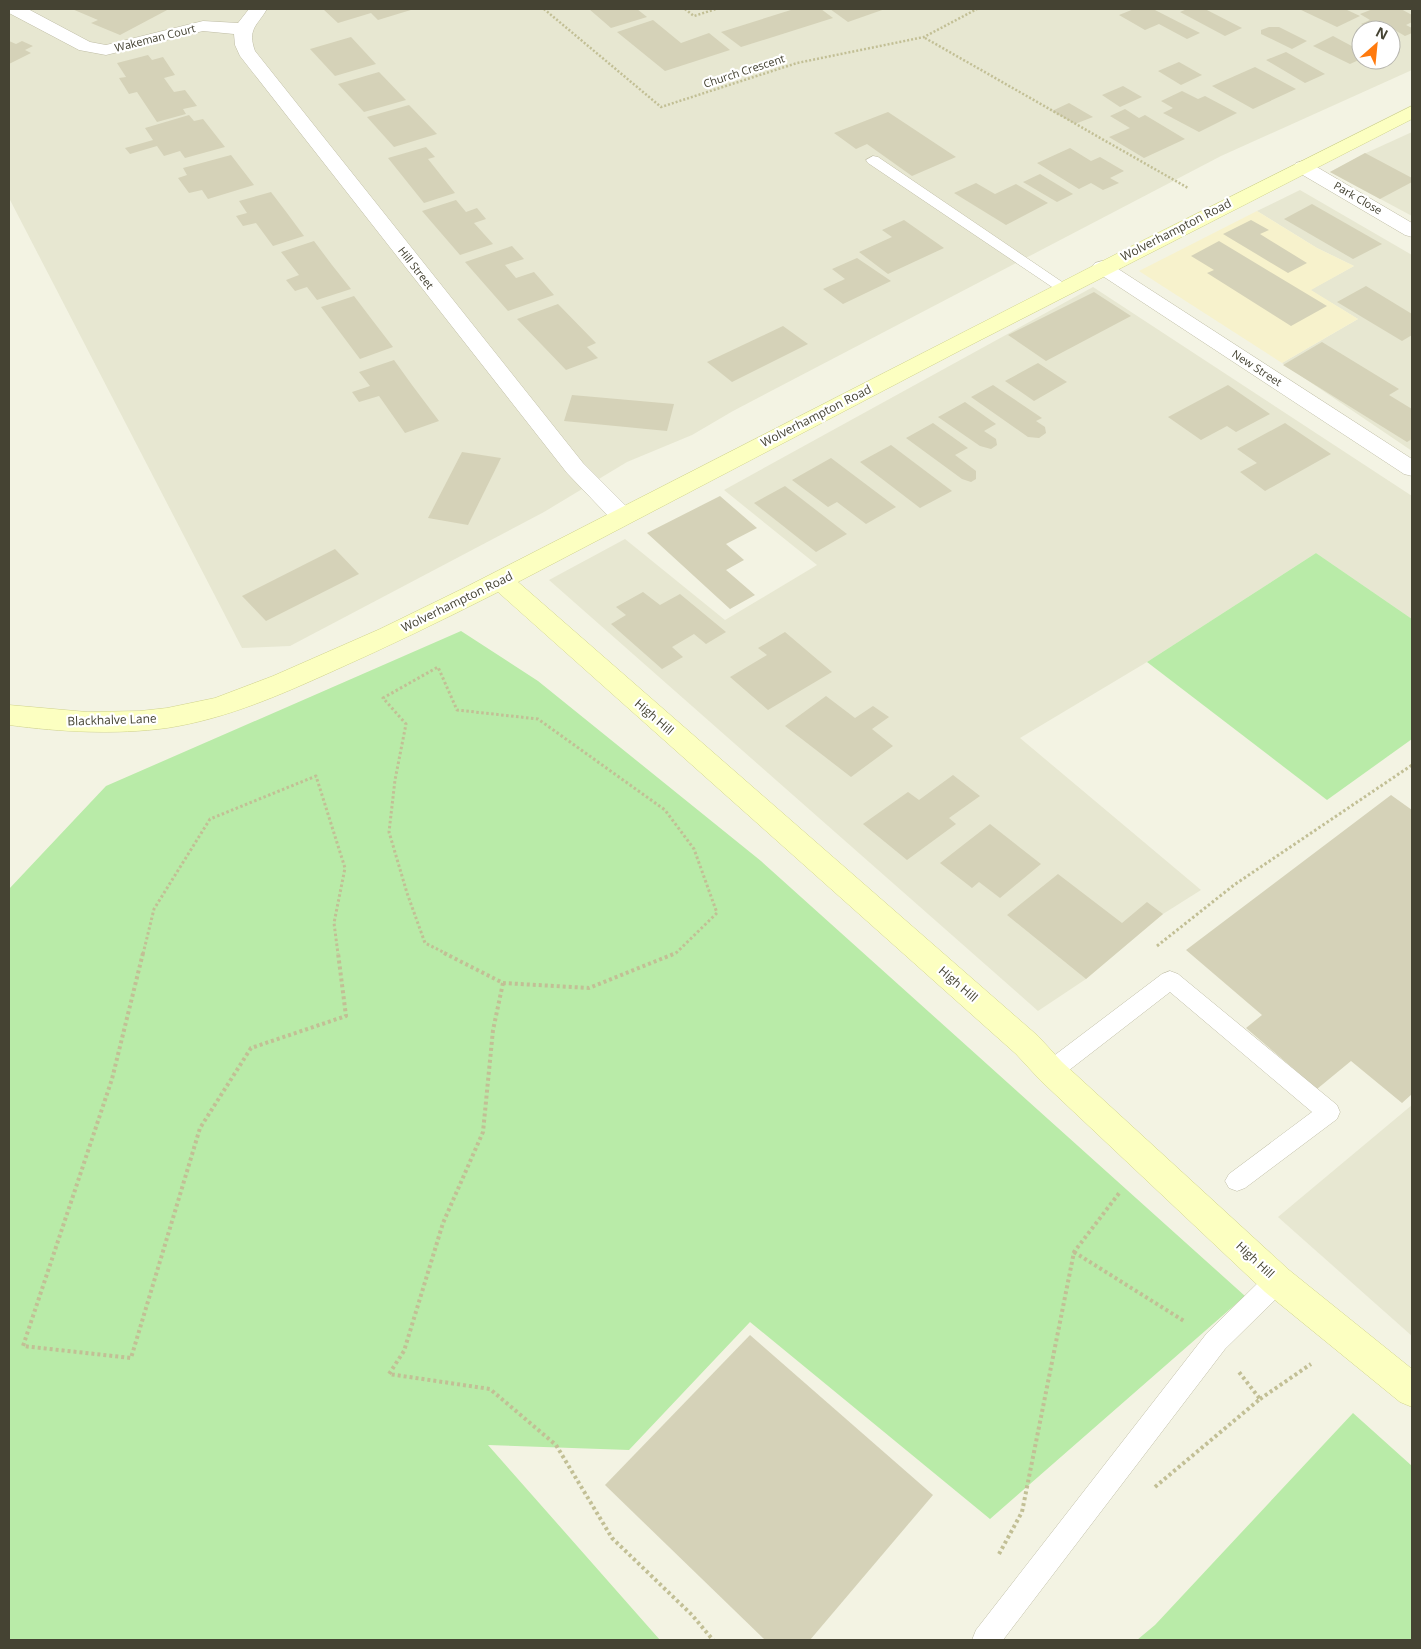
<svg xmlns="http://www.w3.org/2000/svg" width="1421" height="1649" font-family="'Open Sans',sans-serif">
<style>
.residential{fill:#e7e7d1;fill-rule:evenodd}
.commercial{fill:#f7f2cc}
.green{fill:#b9eba8}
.building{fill:#d5d2b8}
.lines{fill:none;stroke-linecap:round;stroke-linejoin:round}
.lane-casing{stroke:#bfbda5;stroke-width:1}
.street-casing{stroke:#bfbda5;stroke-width:1}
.secondary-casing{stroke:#d0d38d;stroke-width:1}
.path-far2{stroke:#c2bf95;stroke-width:2.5;stroke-dasharray:2 2;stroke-linecap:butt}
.path-far1{stroke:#c2bf95;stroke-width:3;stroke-dasharray:2.5 2.5;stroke-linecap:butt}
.path{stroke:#c2bf95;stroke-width:4;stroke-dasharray:3 3;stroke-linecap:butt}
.lane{fill:#fff;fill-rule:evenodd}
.street{fill:#fff;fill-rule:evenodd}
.secondary{fill:#fcffc1;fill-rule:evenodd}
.labels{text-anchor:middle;stroke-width:4.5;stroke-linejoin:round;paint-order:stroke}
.far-street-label{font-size:11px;fill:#454333;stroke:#fff}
.street-label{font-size:12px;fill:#454333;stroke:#fff}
</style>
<rect width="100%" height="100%" fill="#f3f3e3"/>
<!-- residential -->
<g class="residential">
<path d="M9 9H1412V70L1221 156 733 411 692 435 627 462 544 512 290 646 242 648 9 198ZM1361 30H1391V60H1361Z"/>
<polygon points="1412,132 1412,216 1330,172 1366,153"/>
<polygon points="1300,190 1412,255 1412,451 1282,363 1358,319 1310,290 1354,266 1317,248 1257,211"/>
<polygon points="1093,287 1412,496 1412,619 1316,553 1147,662 1020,738 1201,890 1163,914 1086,979 1038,1011 549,580 625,539 725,620 817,565 724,490"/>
<polygon points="1412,1105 1412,1336 1278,1217"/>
</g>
<!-- commercial -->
<polygon class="commercial" points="1257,211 1317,248 1354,266 1311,290 1358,319 1282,363 1139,271"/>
<!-- green -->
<g class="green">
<polygon points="1316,553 1412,619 1412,739 1327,800 1147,662"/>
<polygon points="461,631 538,681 761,861 1245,1296 990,1519 750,1322 629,1450 488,1445 660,1640 9,1640 9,889 106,786"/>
<polygon points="1353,1413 1412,1466 1412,1640 1137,1640 1155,1625"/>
</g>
<!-- building -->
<g class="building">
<polygon points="72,9 169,9 120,35 91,23 98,20"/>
<polygon points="323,9 414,9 378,20 371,13 338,23"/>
<polygon points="589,9 637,9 647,17 611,28"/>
<polygon points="794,9 821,9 833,18 741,47 721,32"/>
<polygon points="830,9 885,9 848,22"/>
<polygon points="1134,9 1153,9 1200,33 1187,39 1159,24 1145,30 1119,15"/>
<polygon points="1187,9 1205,9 1242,28 1225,36 1180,12"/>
<polygon points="1299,9 1345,9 1360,16 1337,27"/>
<polygon points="1373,9 1401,9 1412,15 1412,22 1406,25 1412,28 1412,33 1405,36 1393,29 1372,30 1361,24 1370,20 1360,14"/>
<polygon points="653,20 681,43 709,33 730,50 665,71 617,32"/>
<polygon points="1269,27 1279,27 1307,41 1292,49 1261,34 1261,30"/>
<polygon points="1333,36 1361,51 1361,59 1350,64 1313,46"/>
<polygon points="351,37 376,64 335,76 310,49"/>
<polygon points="9,41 16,44 22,41 33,46 25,50 31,53 9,64"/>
<polygon points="1286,52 1325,74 1305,83 1266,60"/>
<polygon points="148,55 152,60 163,57 175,75 164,78 174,92 185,90 197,106 183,109 186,114 157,122 137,92 129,94 119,78 126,77 117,63"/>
<polygon points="1179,62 1202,75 1181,85 1158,71"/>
<polygon points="1255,67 1296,89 1253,109 1212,86"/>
<polygon points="379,72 406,100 364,112 338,84"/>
<polygon points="1123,86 1142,97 1120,107 1102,95"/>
<polygon points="1182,91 1198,99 1205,96 1237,113 1199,132 1163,113 1173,108 1161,101"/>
<polygon points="1069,103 1093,117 1075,124 1052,111"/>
<polygon points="409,105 437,134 394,147 367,117"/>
<polygon points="1125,109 1139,118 1145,115 1185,139 1144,158 1109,137 1130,128 1110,116"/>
<polygon points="888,112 956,157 912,176 867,144 856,149 834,133"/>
<polygon points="189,115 194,121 203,119 225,147 185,158 180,151 164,156 157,146 130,154 125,148 153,140 145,128"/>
<polygon points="426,147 435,157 428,159 455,193 424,203 388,158"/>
<polygon points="1070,148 1091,161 1100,157 1124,171 1110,178 1119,183 1103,190 1091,183 1079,189 1037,163"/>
<polygon points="1365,153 1412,178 1412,182 1380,199 1330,172"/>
<polygon points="231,155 254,185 208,199 202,190 189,193 178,178 187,175 183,168"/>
<polygon points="1040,174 1073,194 1057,202 1023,182"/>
<polygon points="976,183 995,194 1016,184 1048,203 1006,225 954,193"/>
<polygon points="271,192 287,213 304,236 273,246 256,223 243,226 236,216 247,213 239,201"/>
<polygon points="456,200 466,212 477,208 486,219 474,223 493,244 460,255 422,211"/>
<polygon points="1312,204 1382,244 1353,259 1284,219"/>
<polygon points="904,220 944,248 888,274 859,252 892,237 882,230"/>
<polygon points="1251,220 1269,230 1260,234 1307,263 1288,273 1223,234"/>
<polygon points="314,241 332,265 351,289 317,300 307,287 295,291 286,280 299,275 281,252"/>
<polygon points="1219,241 1327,306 1291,326 1207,273 1214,270 1191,256"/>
<polygon points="512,246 524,259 505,265 516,278 534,272 554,295 508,311 465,262"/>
<polygon points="857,258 891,281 843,304 823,289 845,279 832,269"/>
<polygon points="1366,286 1412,314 1412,335 1402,341 1337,302"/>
<polygon points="1094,292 1131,316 1046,361 1008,335"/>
<polygon points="354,296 373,321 393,347 360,359 321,307"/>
<polygon points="558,304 596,343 587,347 598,358 566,370 517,319"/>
<polygon points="783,326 808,344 732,382 707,362"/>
<polygon points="1322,342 1399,389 1389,395 1412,409 1412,439 1407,442 1283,365"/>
<polygon points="394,360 412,385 439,421 405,433 379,396 359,402 352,392 370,386 359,372"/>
<polygon points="1038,363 1067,382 1034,401 1005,381"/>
<polygon points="993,385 1042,418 1036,421 1045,427 1046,433 1039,438 1028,437 971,397"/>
<polygon points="1228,385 1270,414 1236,432 1227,426 1201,440 1168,417"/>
<polygon points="572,395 674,404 667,431 564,421"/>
<polygon points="965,402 996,424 984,431 996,439 997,445 991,449 980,446 938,417"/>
<polygon points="933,423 968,448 955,455 976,471 976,479 971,482 962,479 906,438"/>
<polygon points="1285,423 1331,454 1265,491 1240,472 1257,463 1237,449"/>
<polygon points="891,445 952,491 920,508 860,462"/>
<polygon points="462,452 501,458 468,525 428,518"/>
<polygon points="831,458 896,507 866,524 837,502 828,507 792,480"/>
<polygon points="785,486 847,534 816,552 754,503"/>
<polygon points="720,496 757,528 726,544 744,560 726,570 755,595 730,609 647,533"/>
<polygon points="335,549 359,574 266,621 242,596"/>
<polygon points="643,592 660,605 680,594 726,632 706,644 694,634 672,647 683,657 662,669 611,624 626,615 616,607"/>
<polygon points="785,632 832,672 768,710 730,677 767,655 758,648"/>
<polygon points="826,696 855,718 873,706 889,717 872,729 893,746 851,777 785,726"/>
<polygon points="953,775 980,796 949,818 956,824 907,860 863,824 908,792 919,800"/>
<polygon points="1391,795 1412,810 1412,1094 1402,1103 1351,1061 1317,1089 1246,1028 1262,1015 1186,950"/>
<polygon points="990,824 1041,864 1000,898 979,882 972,888 940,863"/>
<polygon points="1058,874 1122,923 1147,902 1163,914 1086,979 1007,915"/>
<polygon points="750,1335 933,1495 810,1640 765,1640 605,1485"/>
</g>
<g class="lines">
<!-- lane casing -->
<g class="lane-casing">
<g id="lane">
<polygon points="873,156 878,157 1071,288 1068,291 1058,291 868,163 866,160"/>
<polygon points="1170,971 1178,974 1337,1105 1340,1112 1337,1119 1245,1188 1237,1191 1229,1188 1225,1181 1229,1174 1312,1112 1170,992 1059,1078 1051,1081 1043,1078 1040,1071 1043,1064 1162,974"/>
<polygon points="1277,1270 1286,1273 1289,1281 1286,1289 1225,1349 1003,1640 972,1640 976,1630 1207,1333 1268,1273"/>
</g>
</g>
<!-- street casing -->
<g class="street-casing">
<g id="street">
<path d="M9 9H28L90 42 106 45 203 21 238 23 249 9H267C257 26 247 29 255 51L583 463 630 510 634 516 630 522 622 524 614 522 567 473 240 56 235 45 234 34 203 31 106 55 79 50 9 13Z"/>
<polygon points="1303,161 1310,163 1412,223 1412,237 1405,235 1296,171 1293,167 1296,163"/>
<polygon points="1102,261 1109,263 1412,459 1412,476 1404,474 1095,271 1092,267 1095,263"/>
</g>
</g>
<!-- secondary casing -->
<g class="secondary-casing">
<path id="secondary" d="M1412 106V119L961 350 518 582 1038 1036 1062 1062 1289 1270 1412 1369V1407L1400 1402 1265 1292 1040 1080 1016 1054 498 592C443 620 387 647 331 672 278 696 225 719 167 728 115 735 61 732 9 725V705L87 712 140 711 167 708 215 698 273 676 380 629 464 588 1130 247Z"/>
</g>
<!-- path-far2 -->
<g class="path-far2">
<polyline points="544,9 661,107 797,63 924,37 977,9"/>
<polyline points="685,9 694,16 716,9"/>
<polyline points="925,38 1188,188"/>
</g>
<!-- path-far1 -->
<g class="path-far1">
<polyline points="1157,946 1234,885 1412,765"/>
<polyline points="143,954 154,909 210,819 316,776 345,868 334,923 338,954"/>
<polyline points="447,954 425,943 407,893 389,832 395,780 406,724 383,698 438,667 457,710 538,719 665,810 694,849 717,913 675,954"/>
</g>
<!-- path -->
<g class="path">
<polyline points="143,953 112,1079 23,1346 131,1358 200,1128 251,1048 346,1016 338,953"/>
<polyline points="444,953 503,983 589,988 676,953"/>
<polyline points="503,983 493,1030 483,1132 443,1223 404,1351 389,1374 490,1389 556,1445 612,1538 692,1615 713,1640"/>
<polyline points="1074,1252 1184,1321"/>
<polyline points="1260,1399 1311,1364"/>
<polyline points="1155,1487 1260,1399 1239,1372"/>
<polyline points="999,1554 1022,1512 1074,1252 1120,1192"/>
</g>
<!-- lane -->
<use href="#lane" class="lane"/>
<!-- street -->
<use href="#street" class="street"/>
<!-- secondary -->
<use href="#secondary" class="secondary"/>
</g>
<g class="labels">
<!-- far-street labels -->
<g class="far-street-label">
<text transform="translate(155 38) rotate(-14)" y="4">Wakeman Court</text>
<text transform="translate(744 71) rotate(-18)" y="4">Church Crescent</text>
<text transform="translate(1358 198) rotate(30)" y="4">Park Close</text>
<text transform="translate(416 268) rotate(52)" y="4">Hill Street</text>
<text transform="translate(1257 368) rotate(33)" y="4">New Street</text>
</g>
<!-- street labels -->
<g class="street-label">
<text transform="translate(1176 230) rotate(-27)" y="4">Wolverhampton Road</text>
<text transform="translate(816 416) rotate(-27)" y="4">Wolverhampton Road</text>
<text transform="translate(457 602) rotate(-26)" y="4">Wolverhampton Road</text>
<text transform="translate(654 717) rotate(41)" y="4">High Hill</text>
<text transform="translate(112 720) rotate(-2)" y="4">Blackhalve Lane</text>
<text transform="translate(958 984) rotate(41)" y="4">High Hill</text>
<text transform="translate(1255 1260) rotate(43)" y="4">High Hill</text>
</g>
</g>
<!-- border -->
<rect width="1421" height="1649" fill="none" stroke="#454333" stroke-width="20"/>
<!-- north arrow -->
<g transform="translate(1376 45) rotate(27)"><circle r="24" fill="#ffffff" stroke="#b5b4ad"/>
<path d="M0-4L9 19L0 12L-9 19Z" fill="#ff7a0e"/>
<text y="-8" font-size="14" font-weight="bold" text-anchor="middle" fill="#454333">N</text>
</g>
</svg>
